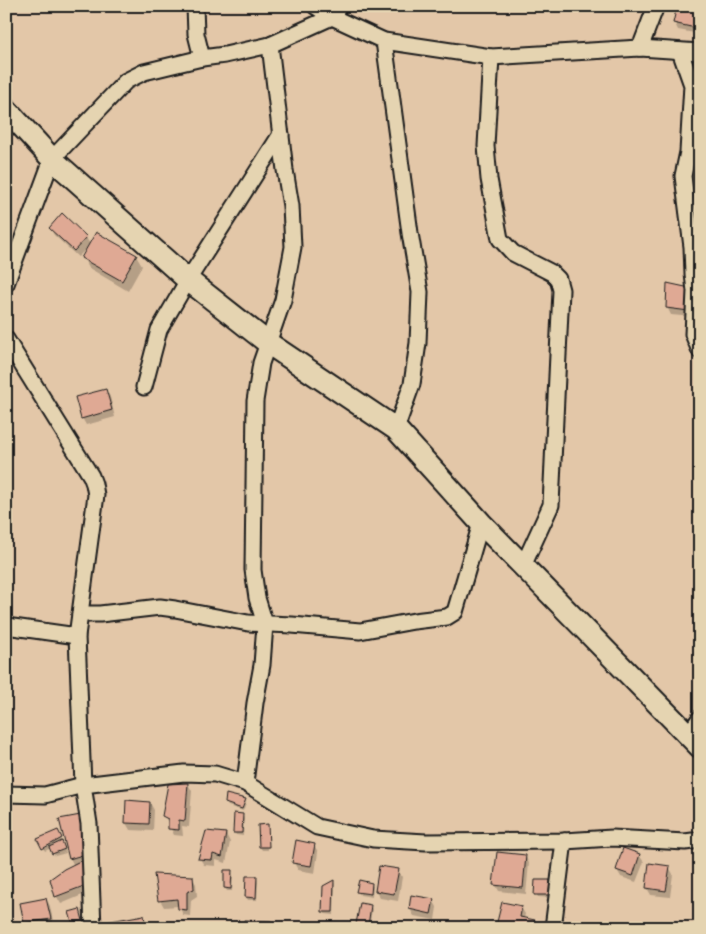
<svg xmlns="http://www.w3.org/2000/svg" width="706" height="934" font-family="Kalam,sans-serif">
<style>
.shadow{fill:#0003}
.building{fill:#dfa994;stroke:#1c1c1c}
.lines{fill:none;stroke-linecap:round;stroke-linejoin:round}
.street-casing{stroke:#1c1c1c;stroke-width:19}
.secondary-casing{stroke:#1c1c1c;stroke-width:25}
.street{stroke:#e5d4b1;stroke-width:15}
.secondary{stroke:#e5d4b1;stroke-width:21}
</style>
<rect width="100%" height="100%" fill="#e3c7a8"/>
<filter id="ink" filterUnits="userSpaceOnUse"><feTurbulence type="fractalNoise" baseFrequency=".02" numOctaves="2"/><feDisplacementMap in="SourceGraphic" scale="10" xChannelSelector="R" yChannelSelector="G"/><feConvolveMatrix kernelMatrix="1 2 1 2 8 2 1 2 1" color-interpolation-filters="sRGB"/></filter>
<g filter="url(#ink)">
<!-- shadow -->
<g class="shadow">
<polygon points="6,6 9,6 6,32"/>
<polygon points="700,7 700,34 678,30 674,22"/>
<polygon points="700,131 700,161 695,154"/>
<polygon points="6,207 13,218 6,249"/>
<polygon points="50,228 86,237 90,245 136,256 142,266 128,291 89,268 83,258 88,247 78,257 54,235"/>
<polygon points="668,285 693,317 671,315 667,307"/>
<polygon points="106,390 110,397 115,417 86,425 82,418"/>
<polygon points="188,784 192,791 189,827 182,826 183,836 174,835 164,815"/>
<polygon points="245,800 246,803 243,811 228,806 226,803"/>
<polygon points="127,802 150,803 154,810 153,831 130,830 126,823"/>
<polygon points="242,815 244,818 243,836 236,835 234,832"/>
<polygon points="86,816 92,891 61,904 57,897 52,880 74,866 70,858"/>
<polygon points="268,825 268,827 267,827 268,850 262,850 260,847"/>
<polygon points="57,831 63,842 62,842 66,853 55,856 51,848 45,851 39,840"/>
<polygon points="226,834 230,842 226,863 216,860 216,866 204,865 200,859"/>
<polygon points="6,835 8,835 12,842 8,887 6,887"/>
<polygon points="314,845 318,852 315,873 298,870 294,863"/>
<polygon points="639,855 644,862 636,882 621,877 617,870"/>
<polygon points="525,856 529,863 526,894 499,891 495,884"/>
<polygon points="669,867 673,874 670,897 651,895 647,888"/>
<polygon points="398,870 402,877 398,901 380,898 376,891"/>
<polygon points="232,872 233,875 232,891 227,891 225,888"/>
<polygon points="192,877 196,884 197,896 191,900 190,916 183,915 179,906 164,907 160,900"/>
<polygon points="257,878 258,881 257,900 248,900 246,897"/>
<polygon points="334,882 335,884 334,915 325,914 324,911"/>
<polygon points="549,882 551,885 551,898 538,897 536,894"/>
<polygon points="372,884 373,887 372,897 360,895 358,891"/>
<polygon points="412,896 433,900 437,907 435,920 414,916 410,909"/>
<polygon points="46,899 50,906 54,926 43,928 28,928 26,923 22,904"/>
<polygon points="370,906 372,909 369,928 359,926 358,923"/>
<polygon points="521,907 525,914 524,919 534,921 538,928 499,928 497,926"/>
<polygon points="79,911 84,924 75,925 74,921"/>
<polygon points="143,917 150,928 108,928"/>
</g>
<!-- building -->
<g class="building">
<polygon points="677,6 700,6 700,29 673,23"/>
<polygon points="697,129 700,129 700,155 694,155"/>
<polygon points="62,213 87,237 74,251 49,228"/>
<polygon points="96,232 137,255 122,281 81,258"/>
<polygon points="667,283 690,288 689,311 666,308"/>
<polygon points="106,389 112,410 81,419 75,397"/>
<polygon points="188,783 185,821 179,820 179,830 168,829 168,819 162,816 168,784"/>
<polygon points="226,794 246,799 242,809 225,803"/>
<polygon points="126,800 150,802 149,824 125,823"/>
<polygon points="234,813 243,814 242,833 233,833"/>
<polygon points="86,814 89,853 69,859 59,819"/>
<polygon points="268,824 269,847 259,847 258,825"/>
<polygon points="58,830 62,838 42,849 37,839"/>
<polygon points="206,831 226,833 222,857 213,854 212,860 198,859"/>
<polygon points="296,840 315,844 311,866 292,863"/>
<polygon points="62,841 65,849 52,854 49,847"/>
<polygon points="623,848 640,854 633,876 616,870"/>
<polygon points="497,852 526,855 523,888 493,885"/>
<polygon points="84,859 89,884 55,897 50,879 64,869"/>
<polygon points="649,863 670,866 666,891 646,888"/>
<polygon points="379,866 399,869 394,894 375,891"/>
<polygon points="224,870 232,870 231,889 224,888"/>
<polygon points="154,874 193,876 194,889 187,892 187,910 178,909 177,899 158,901"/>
<polygon points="246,876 257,876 256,898 245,897"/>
<polygon points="334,880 333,912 322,912 323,886"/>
<polygon points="359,880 372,883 371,894 356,892"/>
<polygon points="535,880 550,880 550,895 534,895"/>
<polygon points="411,895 434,899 431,914 409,909"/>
<polygon points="46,898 51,919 24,923 20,903"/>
<polygon points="502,902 522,906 520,917 535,920 534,928 506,928 496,926"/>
<polygon points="360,903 371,905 368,926 356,924"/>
<polygon points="80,909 83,921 72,922 69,912"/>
<polygon points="144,915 146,928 106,928 105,922"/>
<polygon points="244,920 271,921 271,928 244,928"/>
</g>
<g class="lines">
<!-- street casing -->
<g class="street-casing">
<g id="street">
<polyline points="195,6 196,34 202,58"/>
<polyline points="315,6 332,17 384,41 491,57 640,48 700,52"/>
<polyline points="384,41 410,233 420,292 418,343 412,384 396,429"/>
<polyline points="640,48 656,6"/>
<polyline points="680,51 692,85 688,152 683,176 692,247 693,274 695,291 693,334 700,351"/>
<polyline points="491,57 486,146 489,179 500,239 513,253 552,273 558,279 561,290 551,505 523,566"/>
<polyline points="6,284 52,159 126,81 144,72 202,58 225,55 270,45 332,17 339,6"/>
<polyline points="6,339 91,476 94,484 96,495 77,636 83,785 89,824 93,928"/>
<polyline points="144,387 159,330 188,280 281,134"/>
<polyline points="80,614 100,614 160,607 175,609 248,623 292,625 360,631 414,621 447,617 455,612 481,523"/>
<polyline points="6,626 77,636"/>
<polyline points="688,735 700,718"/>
<polyline points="245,783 255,703 262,665 265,624 257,598 253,570 255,401 261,363 283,300 293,247 291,206 285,170 270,45"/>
<polyline points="6,794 45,795 83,785 184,773 215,774 245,783 317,827 373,839 426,842 564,841 612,838 685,842 700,840"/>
<polyline points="553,928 564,841"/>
</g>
</g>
<!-- secondary casing -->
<g class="secondary-casing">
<polyline id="secondary" points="6,109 52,159 188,280 268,343 396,429 481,523 700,747"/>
</g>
<!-- street -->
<use href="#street" class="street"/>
<!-- secondary -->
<use href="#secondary" class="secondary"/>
</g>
</g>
<!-- margin -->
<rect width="706" height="934" fill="none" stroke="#e5d4b1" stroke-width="25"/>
<rect x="12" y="12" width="681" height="909" fill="none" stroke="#1c1c1c" stroke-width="2" filter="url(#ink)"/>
</svg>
